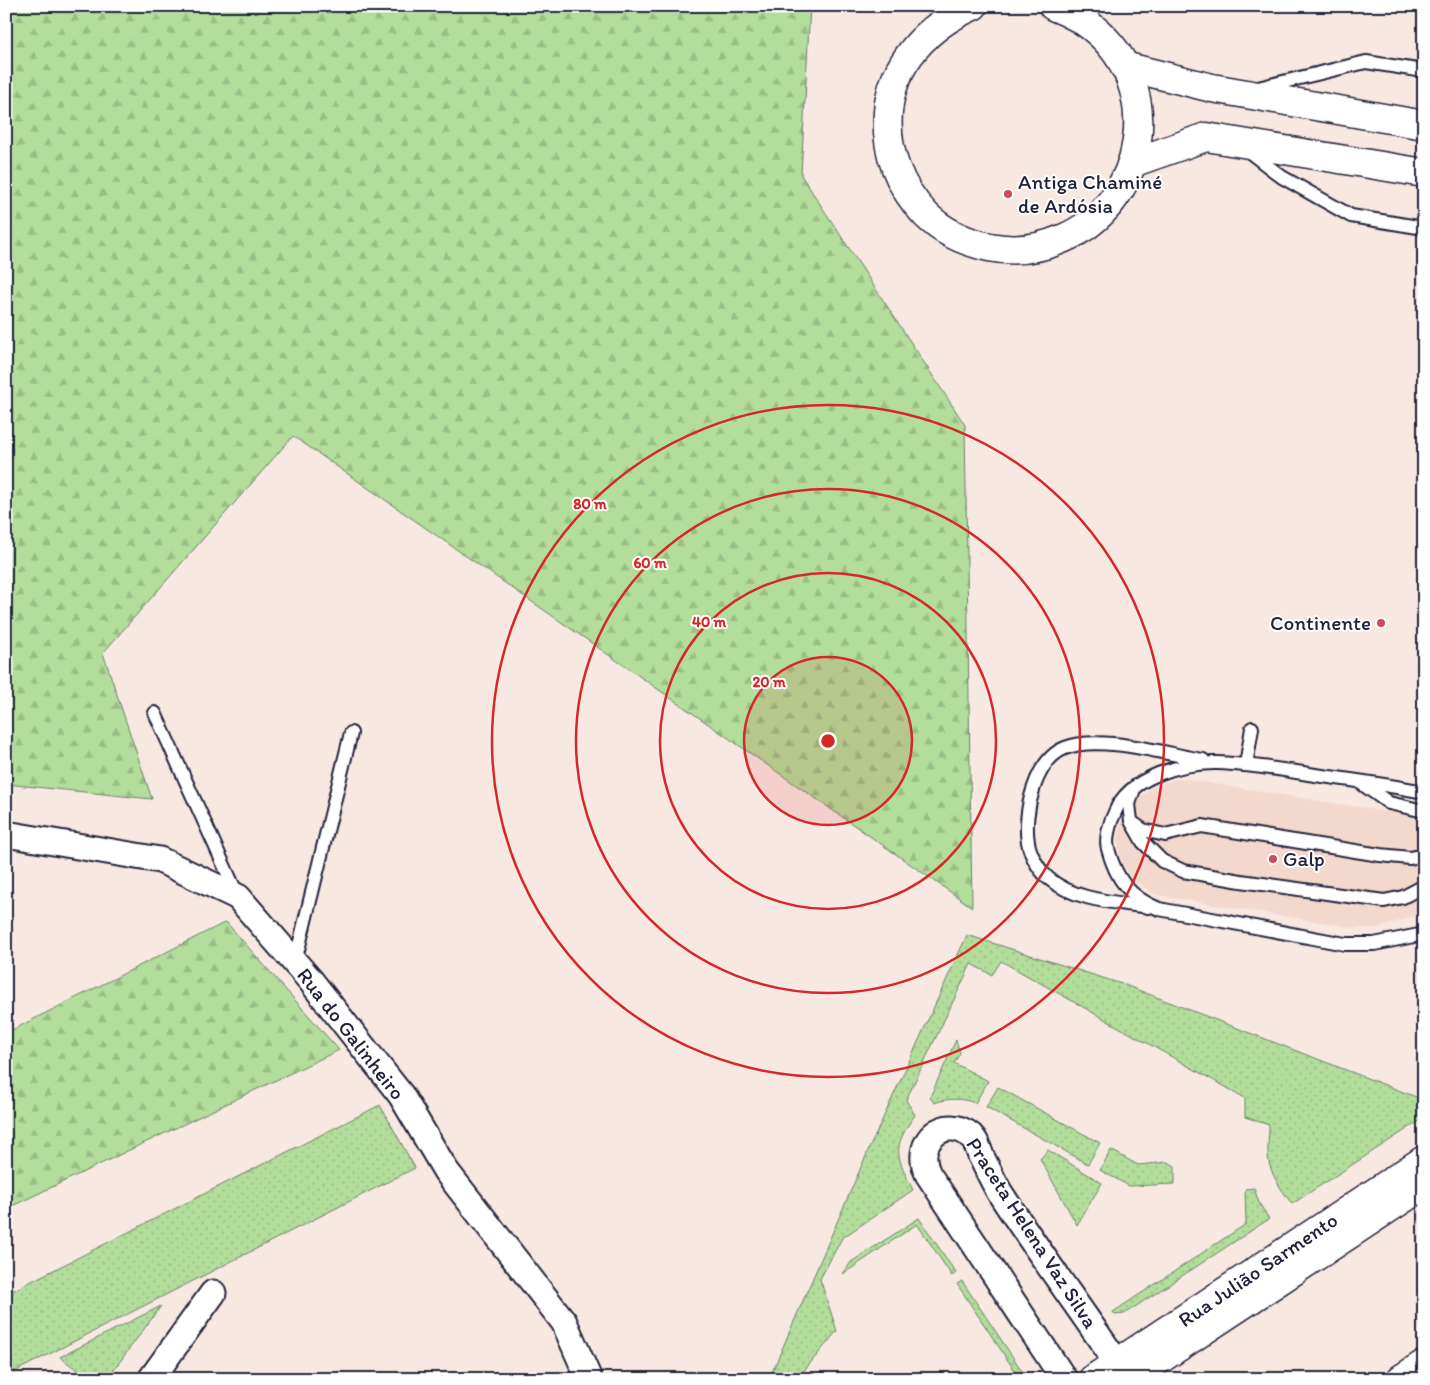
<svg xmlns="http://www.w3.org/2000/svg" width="1430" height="1385" font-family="Itim,sans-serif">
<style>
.built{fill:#f3d8cd}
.grass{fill:url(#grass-dots);stroke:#6a806a}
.forest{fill:url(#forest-firs);stroke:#6a806a}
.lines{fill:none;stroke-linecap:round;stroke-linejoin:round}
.service-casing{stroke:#22223b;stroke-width:16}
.minor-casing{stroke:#22223b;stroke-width:29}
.tertiary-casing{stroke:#22223b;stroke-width:31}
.motorway-casing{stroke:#22223b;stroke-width:31}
.service{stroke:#fff;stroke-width:12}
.minor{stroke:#fff;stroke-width:25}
.tertiary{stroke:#fff;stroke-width:28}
.motorway{stroke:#fff;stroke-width:28}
.ring{fill:none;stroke:#d62828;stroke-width:2.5}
.poi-dot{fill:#d1495b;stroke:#fff;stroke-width:2}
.labels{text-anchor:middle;stroke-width:4;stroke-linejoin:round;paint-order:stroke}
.poi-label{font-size:21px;fill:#22223b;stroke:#fff;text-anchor:start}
.street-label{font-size:21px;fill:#22223b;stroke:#fff}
.centre{fill:#d62828;stroke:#fff;stroke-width:2.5}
.ring-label{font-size:15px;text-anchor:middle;font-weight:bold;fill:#d62828;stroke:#fff;stroke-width:4;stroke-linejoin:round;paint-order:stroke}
</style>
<defs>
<pattern id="grass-dots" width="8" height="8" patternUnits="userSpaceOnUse" patternTransform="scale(1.25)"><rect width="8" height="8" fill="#b2dd9a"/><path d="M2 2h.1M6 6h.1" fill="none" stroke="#99bd86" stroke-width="1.8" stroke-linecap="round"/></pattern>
<pattern id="forest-firs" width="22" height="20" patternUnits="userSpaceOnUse" patternTransform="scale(1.25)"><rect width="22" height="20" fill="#b2dd9a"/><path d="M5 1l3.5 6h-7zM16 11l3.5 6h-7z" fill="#99bd86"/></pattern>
</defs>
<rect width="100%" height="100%" fill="#f8e8e2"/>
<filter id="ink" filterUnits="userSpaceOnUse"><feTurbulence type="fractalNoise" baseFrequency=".02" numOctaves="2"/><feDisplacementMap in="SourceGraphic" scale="10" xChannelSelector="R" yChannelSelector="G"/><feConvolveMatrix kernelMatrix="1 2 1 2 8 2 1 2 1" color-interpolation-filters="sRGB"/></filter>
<g filter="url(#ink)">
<!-- built -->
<polygon class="built" points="1175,779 1183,779 1402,814 1424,816 1424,910 1414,916 1374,929 1356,928 1161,896 1151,892 1132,878 1124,866 1119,852 1118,837 1121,823 1126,813 1136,800 1155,786"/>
<!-- grass -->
<g class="grass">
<path d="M967 935 1125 985 1424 1100V1118L1292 1204C1284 1193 1274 1180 1270 1166 1266 1153 1269 1139 1269 1125L1245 1117V1098L1001 961 992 975 971 964 906 1100 915 1115C891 1149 896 1155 913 1190L842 1238 820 1279 837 1331 797 1379H769L868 1151Z"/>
<path d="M956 1040 960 1053 954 1063 988 1081 975 1103C961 1098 949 1098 934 1103L930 1097Z"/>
<polygon points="998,1087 1100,1143 1088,1164 986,1107"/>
<polygon points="380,1105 415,1168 6,1376 6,1294"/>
<polygon points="1048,1150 1102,1183 1077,1225 1040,1159"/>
<polygon points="1111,1150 1138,1165 1168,1162 1175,1166 1175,1184 1129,1186 1100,1170"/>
<polygon points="1254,1188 1259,1203 1269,1219 1124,1314 1115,1315 1113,1312 1246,1224 1245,1189"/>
<polygon points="919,1218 956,1273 952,1276 917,1224 843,1274 851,1262"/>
<polygon points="962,1281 1024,1374 1023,1379 1018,1379 1019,1377 957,1284"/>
<polygon points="161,1306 107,1379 89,1379 60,1357"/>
</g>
<!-- forest -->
<g class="forest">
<polygon points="6,6 810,6 801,175 965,425 972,907 293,436 103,653 152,799 6,784"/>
<polygon points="226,922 339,1050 6,1209 6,1033"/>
</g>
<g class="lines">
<!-- service casing -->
<g class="service-casing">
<g id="service">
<polyline points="1258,88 1366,62 1424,71"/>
<polyline points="1247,150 1282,177 1351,216 1424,228"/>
<polyline points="155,713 237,894"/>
<polyline points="1246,765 1252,728"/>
<polyline points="1361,783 1389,803 1424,811"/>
<polyline points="1134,789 1129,804 1131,821 1143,842 1162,861 1183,871 1241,881 1384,901 1403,897 1424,886"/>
<path d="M1424 792C1388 785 1352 780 1315 775 1283 770 1251 764 1218 763 1182 762 1129 777 1115 812 1110 822 1105 838 1108 849 1116 879 1129 897 1159 909L1345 944H1374L1424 934"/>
<polyline points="1133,823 1143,830 1165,835 1202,826 1380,855 1410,858 1424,855"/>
<path d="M1148 907C1115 902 1075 901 1048 878 1038 869 1030 854 1028 842 1023 813 1035 760 1065 748 1099 734 1166 754 1203 760"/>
<polyline points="295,962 351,733"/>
</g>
</g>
<!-- minor casing -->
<g class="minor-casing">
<g id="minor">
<polyline points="6,834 160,860 238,897 311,981 401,1095 446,1171 564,1322 589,1379"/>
<polyline points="151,1379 213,1293"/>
<path d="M1064 1379 928 1174C912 1141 946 1114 971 1136 977 1142 978 1148 981 1156 987 1168 993 1181 1000 1193 1041 1256 1086 1317 1128 1379"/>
</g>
</g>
<!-- tertiary casing -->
<g class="tertiary-casing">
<g id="tertiary">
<path d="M973 6C929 25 892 62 888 112 885 151 899 187 926 215 943 232 966 242 989 247 1014 252 1039 249 1062 239 1147 204 1166 86 1093 28 1081 18 1068 12 1053 6"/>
<polyline points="1124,66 1212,88 1424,125"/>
<polyline points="1132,163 1206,137 1424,173"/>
<polyline points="1093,1379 1424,1160"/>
<polyline points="1130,1379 1424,1185"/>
</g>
</g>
<!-- motorway casing -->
<g class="motorway-casing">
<polyline id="motorway" points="1401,1379 1424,1364"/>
</g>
<!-- service -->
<use href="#service" class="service"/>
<!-- minor -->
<use href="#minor" class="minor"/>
<!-- tertiary -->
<use href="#tertiary" class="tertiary"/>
<!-- motorway -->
<use href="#motorway" class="motorway"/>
</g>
</g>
<!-- distance rings -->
<circle cx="828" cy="741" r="84" fill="#d62828" fill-opacity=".12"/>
<g class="ring">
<circle cx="828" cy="741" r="84"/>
<circle cx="828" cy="741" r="168"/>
<circle cx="828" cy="741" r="252"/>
<circle cx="828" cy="741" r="336"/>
</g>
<!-- markers -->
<g class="poi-dot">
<circle cx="1008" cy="194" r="5"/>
<circle cx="1381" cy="623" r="5"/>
<circle cx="1273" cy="859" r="5"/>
</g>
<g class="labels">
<!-- poi labels -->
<g class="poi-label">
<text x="1018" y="189">Antiga Chaminé<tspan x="1018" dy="24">de Ardósia</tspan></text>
<text x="1371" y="630" text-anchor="end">Continente</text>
<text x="1283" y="866">Galp</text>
</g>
<!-- street labels -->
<g class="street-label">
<text transform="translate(351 1034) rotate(52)" y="7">Rua do Galinheiro</text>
<text transform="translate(1032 1233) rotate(57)" y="7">Praceta Helena Vaz Silva</text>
<text transform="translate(1258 1270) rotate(-34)" y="7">Rua Julião Sarmento</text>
</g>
</g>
<circle cx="828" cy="741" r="8" class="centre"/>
<g class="ring-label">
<text x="590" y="509">80 m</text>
<text x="650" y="568">60 m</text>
<text x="709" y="627">40 m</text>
<text x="769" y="687">20 m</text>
</g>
<!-- margin -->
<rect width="1430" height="1385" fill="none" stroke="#fff" stroke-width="25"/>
<rect x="12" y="12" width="1405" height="1360" fill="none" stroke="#22223b" stroke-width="2" filter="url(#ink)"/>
</svg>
